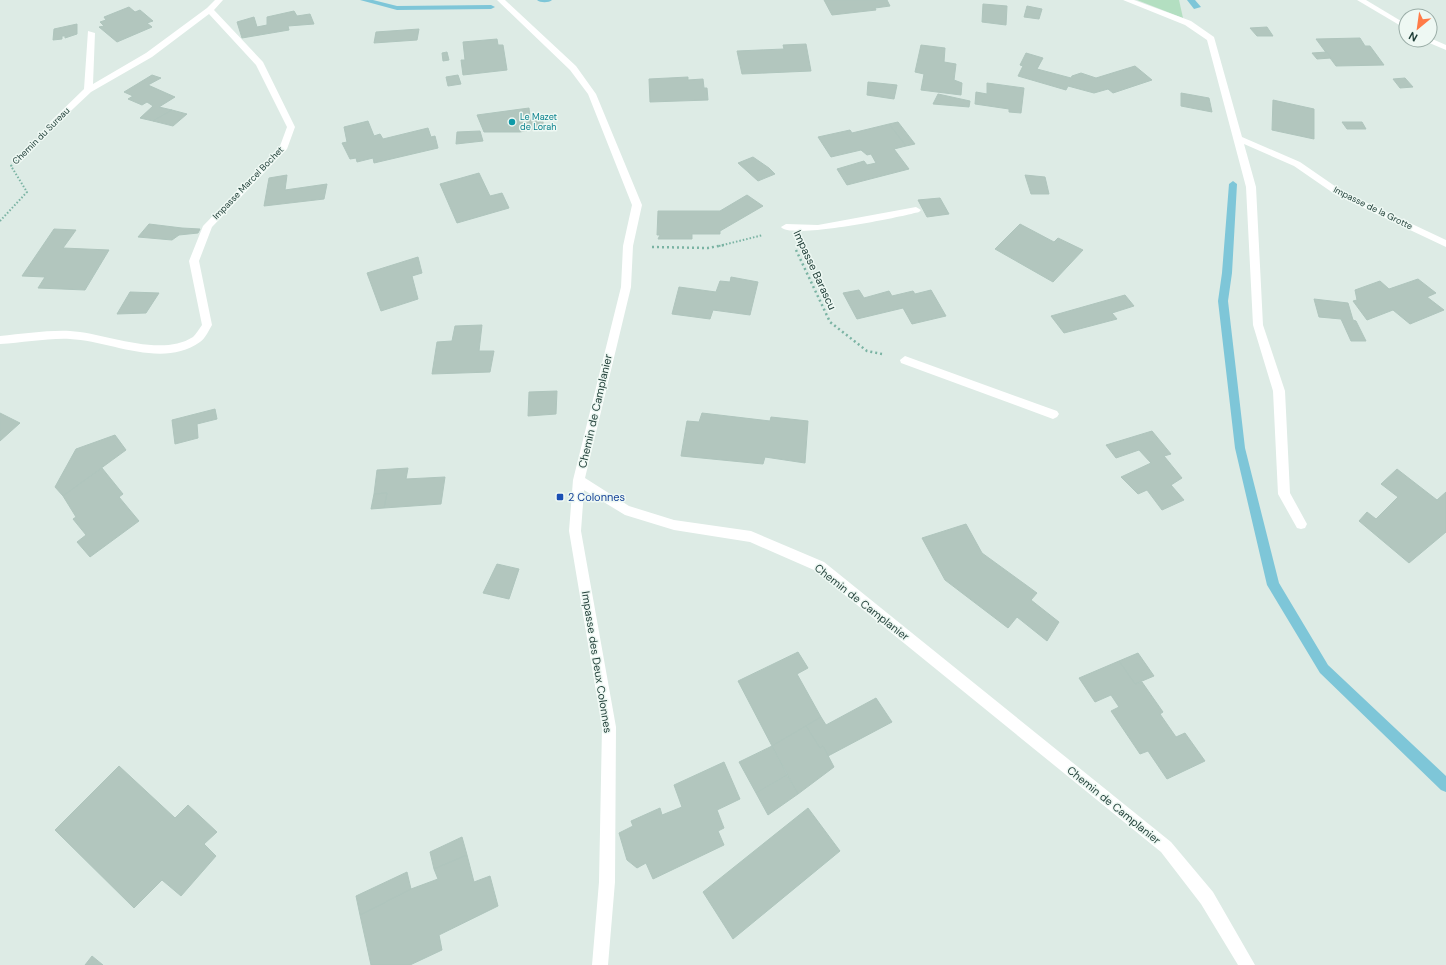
<svg xmlns="http://www.w3.org/2000/svg" width="1446" height="965" font-family="'DM Sans',sans-serif">
<style>
.green{fill:#b3dfc1}
.lines{fill:none;stroke-linecap:round;stroke-linejoin:round}
.stream{fill:#7ec6d8;fill-rule:evenodd}
.building{fill:#b2c6be;stroke:#afc5bd}
.path-far1{stroke:#7ab3a3;stroke-width:2;stroke-dasharray:1.5 2;stroke-linecap:butt}
.path{stroke:#7ab3a3;stroke-width:2.5;stroke-dasharray:2 3;stroke-linecap:butt}
.minor{fill:#fff;fill-rule:evenodd}
.culture-dot{fill:#0f9aa8;stroke:#eef8f3;stroke-width:1.5}
.transit-dot{fill:#1a4fb4;stroke:#eef8f3;stroke-width:1.5}
.labels{text-anchor:middle;stroke-width:3;stroke-linejoin:round;paint-order:stroke}
.far-culture-label{font-size:9px;fill:#0d838f;stroke:#eef8f3;text-anchor:start}
.far-street-label{font-size:9px;fill:#1d3c35;stroke:#eef8f3}
.street-label{font-size:11px;fill:#1d3c35;stroke:#eef8f3}
.transit-label{font-size:11px;fill:#164399;stroke:#eef8f3;text-anchor:start}
</style>
<rect width="100%" height="100%" fill="#ddebe5"/>
<!-- green -->
<polygon class="green" points="1137,0 1179,0 1183,18"/>
<g class="lines">
<!-- stream -->
<g class="stream">
<polygon points="360,0 373,0 397,6 491,5 495,7 491,9 397,10"/>
<path d="M537 0H552C549 3 540 3 537 0Z"/>
<polygon points="1187,0 1195,0 1201,7 1194,9"/>
<polygon points="1233,181 1237,184 1232,273 1228,301 1245,448 1279,583 1328,665 1446,776 1446,792 1441,790 1320,673 1267,585 1235,448 1218,301 1222,273 1229,184"/>
</g>
</g>
<!-- building -->
<g class="building">
<polygon points="824,0 887,0 890,6 875,8 876,10 832,15"/>
<polygon points="983,4 1007,6 1006,25 982,22"/>
<polygon points="1027,6 1042,9 1039,19 1024,17"/>
<polygon points="129,7 135,12 140,10 153,21 147,23 152,27 117,42 99,27 104,26 100,22 106,20 104,17"/>
<polygon points="294,11 297,16 310,14 314,24 288,26 289,30 242,38 237,22 254,17 257,27 267,25 267,17"/>
<polygon points="77,24 77,34 65,38 65,36 62,36 62,39 53,40 54,29"/>
<polygon points="1267,27 1273,36 1257,36 1250,28"/>
<polygon points="419,29 417,40 374,43 376,32"/>
<polygon points="1360,38 1365,46 1370,46 1384,65 1336,66 1316,39"/>
<polygon points="497,39 498,45 503,45 507,70 463,75 461,60 465,60 463,42"/>
<polygon points="806,44 811,71 742,74 737,51 784,49 783,45"/>
<polygon points="921,45 945,48 944,62 956,64 954,80 962,83 961,95 921,90 924,74 915,72"/>
<polygon points="447,52 449,60 443,61 442,53"/>
<polygon points="1327,52 1331,58 1317,59 1312,53"/>
<polygon points="1026,53 1043,58 1037,69 1071,78 1072,76 1081,73 1096,78 1135,66 1152,80 1113,93 1108,89 1094,93 1068,86 1066,90 1018,76 1023,66 1020,65"/>
<polygon points="152,75 161,78 148,85 175,97 159,107 172,110 153,121 140,118 153,106 147,102 142,105 128,99 133,96 124,92"/>
<polygon points="458,75 461,84 448,86 446,77"/>
<polygon points="688,77 688,80 703,79 704,88 707,88 708,100 650,102 649,79"/>
<polygon points="1405,78 1413,87 1400,88 1393,79"/>
<polygon points="868,82 897,85 894,99 867,95"/>
<polygon points="987,83 1024,88 1021,113 1009,112 1009,109 975,104 976,92 987,94"/>
<polygon points="1181,93 1209,98 1212,112 1181,106"/>
<polygon points="938,94 970,101 969,107 933,104"/>
<polygon points="1273,100 1314,109 1314,139 1272,130"/>
<polygon points="529,108 530,117 542,117 544,127 520,132 484,132 477,115"/>
<polygon points="172,110 187,114 173,126 153,121"/>
<polygon points="368,121 374,136 380,134 383,139 428,128 431,137 435,136 438,148 374,163 373,158 357,162 356,158 350,159 342,143 347,142 344,127"/>
<polygon points="898,122 915,144 906,146 889,124"/>
<polygon points="1342,122 1362,122 1366,129 1347,129"/>
<polygon points="889,124 906,146 894,149 909,169 847,185 837,169 864,161 867,165 876,163 871,154 867,155 861,150 831,157 818,137 850,130 852,133"/>
<polygon points="480,131 483,141 456,144 457,132"/>
<polygon points="753,157 769,168 775,174 758,181 738,163"/>
<polygon points="479,173 490,196 502,193 509,208 457,223 440,184"/>
<polygon points="287,175 285,190 327,184 324,199 264,206 269,178"/>
<polygon points="1025,175 1045,177 1049,194 1031,194"/>
<polygon points="747,195 763,206 720,231 720,234 692,234 692,239 658,239 660,235 657,235 658,211 720,211"/>
<polygon points="940,198 949,214 927,217 918,200"/>
<polygon points="149,224 182,228 200,229 198,233 179,235 172,240 138,237"/>
<polygon points="1020,224 1054,242 1058,238 1083,250 1053,282 995,249"/>
<polygon points="54,229 76,230 63,248 109,250 85,290 38,288 45,277 22,276"/>
<polygon points="418,257 422,273 412,276 418,299 381,311 367,273"/>
<polygon points="731,277 758,282 750,315 713,310 710,319 672,314 679,287 716,292 720,281 730,282"/>
<polygon points="1418,279 1436,293 1427,297 1444,310 1410,324 1393,310 1367,320 1353,301 1357,300 1355,290 1380,281 1389,289"/>
<polygon points="859,290 864,298 889,291 892,296 913,291 915,294 931,290 946,316 912,324 903,308 857,319 843,293"/>
<polygon points="130,292 159,293 146,313 117,314"/>
<polygon points="1125,295 1134,306 1112,313 1117,319 1064,333 1051,316"/>
<polygon points="1314,299 1348,303 1353,320 1356,321 1366,341 1351,341 1341,319 1319,317"/>
<polygon points="482,325 479,351 494,351 490,372 432,374 437,342 452,341 455,326"/>
<polygon points="557,391 556,414 528,416 529,392"/>
<polygon points="215,409 217,419 197,424 198,438 175,444 172,420"/>
<polygon points="0,413 20,423 0,441"/>
<polygon points="702,413 770,421 771,417 808,421 805,463 765,457 763,464 681,456 687,421 699,422"/>
<polygon points="1152,431 1171,454 1164,456 1182,478 1171,485 1184,500 1162,510 1147,490 1138,494 1121,477 1151,463 1139,450 1116,458 1106,445"/>
<polygon points="115,435 126,450 63,496 55,487 76,449"/>
<polygon points="102,468 123,494 119,497 139,521 90,557 77,542 86,535 73,519 76,517 63,496"/>
<polygon points="408,468 406,479 445,477 441,504 384,508 387,493 374,494 377,470"/>
<polygon points="1397,469 1437,500 1446,492 1446,532 1409,563 1359,521 1367,512 1376,519 1398,497 1381,484"/>
<polygon points="387,493 384,508 371,509 374,494"/>
<polygon points="966,524 982,553 1037,593 1031,600 1059,622 1047,641 1017,617 1008,628 945,580 922,538"/>
<polygon points="497,564 519,569 509,599 483,593"/>
<polygon points="798,652 808,668 797,674 821,717 772,746 738,681"/>
<polygon points="1138,653 1154,676 1135,684 1119,661"/>
<polygon points="1119,661 1135,684 1142,682 1163,712 1160,714 1176,737 1185,733 1205,761 1167,779 1148,751 1140,754 1111,711 1119,707 1111,695 1095,702 1079,678"/>
<polygon points="876,698 892,722 828,756 823,746 820,748 806,726 821,717 826,725"/>
<polygon points="806,726 820,748 823,746 834,767 798,794 772,746"/>
<polygon points="772,746 787,775 756,793 739,762"/>
<polygon points="724,762 740,799 717,810 724,828 718,831 724,845 653,879 646,863 637,868 627,860 619,833 633,826 631,821 660,808 662,815 682,807 674,785"/>
<polygon points="119,766 175,818 188,805 217,832 204,844 216,856 181,896 162,880 134,908 55,830"/>
<polygon points="787,775 798,794 768,815 756,793"/>
<polygon points="808,808 840,851 733,939 703,892"/>
<polygon points="462,837 467,855 434,869 430,852"/>
<polygon points="467,855 474,882 490,876 498,906 439,935 442,950 410,965 371,965 360,915 411,889 438,879 434,869"/>
<polygon points="407,872 411,889 360,915 356,896"/>
<polygon points="92,956 103,965 85,965"/>
</g>
<g class="lines">
<!-- path-far1 -->
<g class="path-far1">
<polyline points="0,221 27,192 11,166 41,135"/>
<polyline points="719,246 763,235"/>
</g>
<!-- path -->
<g class="path">
<polyline points="652,247 708,248 724,245"/>
<polyline points="796,250 830,322 867,351 882,354"/>
</g>
<!-- minor -->
<g class="minor">
<path d="M215 0H223L214 10 263 62 295 127 287 149 212 227 199 261 212 325C209 330 205 339 200 342 162 369 111 341 70 339 47 338 23 343 0 344V336C23 334 47 330 70 331 106 333 160 358 193 337 196 334 199 329 202 325L189 261 203 226 280 146 287 127 256 65 209 14 152 57 91 92 57 124H51L50 122 84 89 88 31 95 33 93 84 146 53 207 8Z"/>
<polygon points="497,0 505,0 576,66 596,94 642,205 633,246 631,287 585,478 629,506 674,520 751,531 824,562 1171,842 1213,892 1255,965 1238,965 1201,904 1161,852 814,570 750,542 674,530 625,515 584,490 581,531 616,727 615,882 608,965 592,965 599,882 602,727 569,531 573,480 621,287 623,246 632,205 588,94 570,70"/>
<polygon points="1123,0 1134,0 1191,21 1214,37 1242,137 1300,162 1342,191 1446,240 1446,247 1336,195 1294,166 1244,144 1256,187 1263,325 1285,391 1290,493 1307,524 1305,528 1301,529 1297,528 1278,494 1273,391 1253,325 1246,187 1207,40 1185,25"/>
<polygon points="1357,0 1366,0 1406,24 1406,29"/>
<polygon points="1430,38 1446,45 1446,50 1427,42 1426,40 1430,40"/>
<path d="M916 207 921 210 919 212C901 217 790 240 781 227L786 224 818 225Z"/>
<polygon points="905,356 1057,411 1059,414 1057,417 1053,419 901,363 900,360"/>
</g>
</g>
<!-- markers -->
<circle class="culture-dot" cx="512" cy="122" r="4"/>
<rect class="transit-dot" x="556" y="493" width="8" height="8" rx="2"/>
<g class="labels">
<!-- far-culture labels -->
<g class="far-culture-label">
<text x="520" y="120">Le Mazet<tspan x="520" dy="10">de Lorah</tspan></text>
</g>
<!-- far-street labels -->
<g class="far-street-label">
<text transform="translate(41 136) rotate(-45)" y="3">Chemin du Sureau</text>
<text transform="translate(248 183) rotate(-46)" y="3">Impasse Marcel Bochet</text>
<text transform="translate(1373 208) rotate(26)" y="3">Impasse de la Grotte</text>
</g>
<!-- street labels -->
<g class="street-label">
<text transform="translate(815 270) rotate(65)" y="4">Impasse Barascu</text>
<text transform="translate(595 411) rotate(-77)" y="4">Chemin de Camplanier</text>
<text transform="translate(862 602) rotate(38)" y="4">Chemin de Camplanier</text>
<text transform="translate(597 662) rotate(81)" y="4">Impasse des Deux Colonnes</text>
<text transform="translate(1114 805) rotate(39)" y="4">Chemin de Camplanier</text>
</g>
<!-- transit labels -->
<g class="transit-label">
<text x="568" y="501">2 Colonnes</text>
</g>
</g>
<!-- north arrow -->
<g transform="translate(1418 28) rotate(209)"><circle r="19" fill="#eef8f3" stroke="#9aada7"/>
<path d="M0-3L7 15L0 10L-7 15Z" fill="#ff7b47"/>
<text y="-6" font-size="11" font-weight="bold" text-anchor="middle" fill="#1d3c35">N</text>
</g>
</svg>
